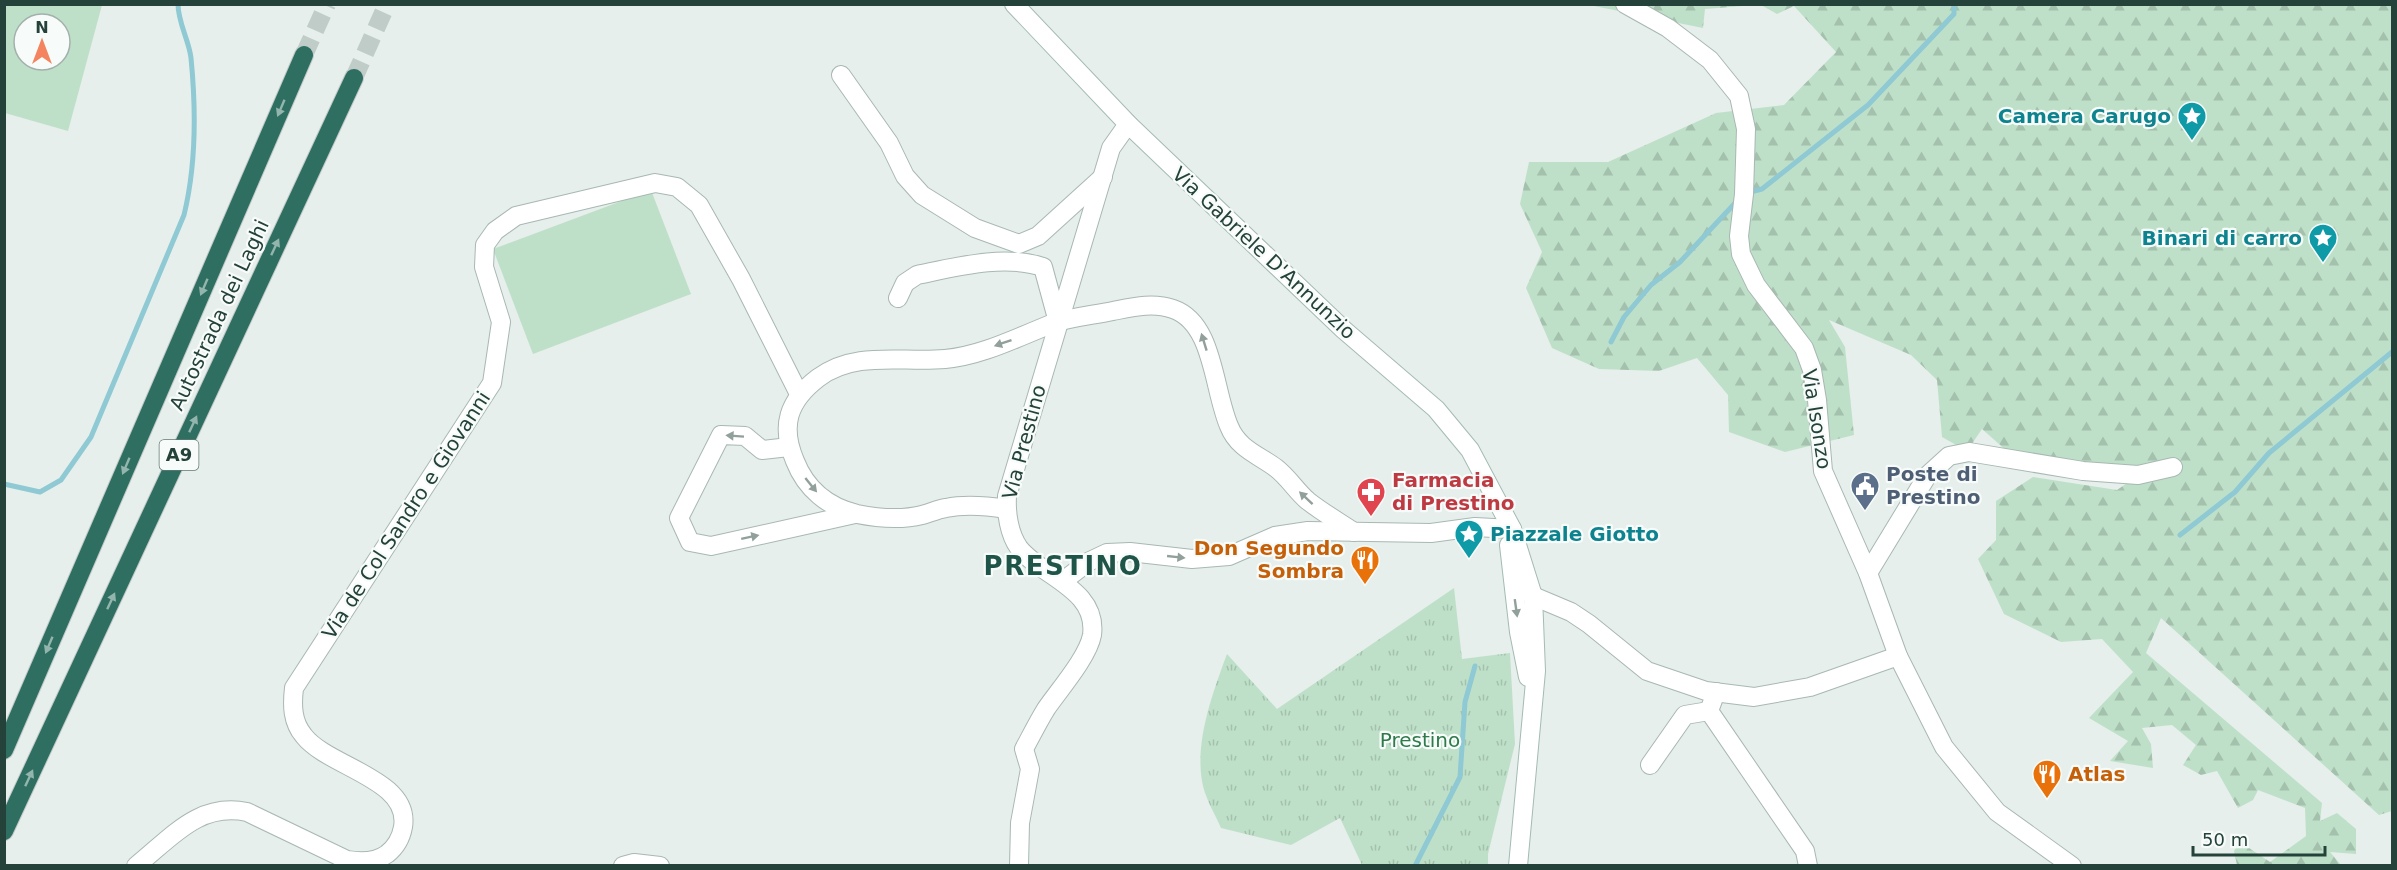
<svg xmlns="http://www.w3.org/2000/svg" width="2397" height="870" font-family="'DejaVu Sans',sans-serif">
<style>
.green{fill:#bfe0c8;fill-rule:evenodd}
.forest{fill:url(#forest-firs)}
.park{fill:url(#park-tufts)}
.lines{fill:none;stroke-linecap:round;stroke-linejoin:round}
.stream{stroke:#8ec9d4;stroke-width:5}
.motorway-tunnel{stroke:#bfccc8;stroke-width:18;stroke-dasharray:18 9;stroke-linecap:butt}
.minor-casing{stroke:#a8b8b2;stroke-width:20}
.secondary-casing{stroke:#a4bbb3;stroke-width:20}
.motorway-casing{stroke:#c2cac8;stroke-width:20}
.minor{stroke:#fff;stroke-width:18}
.secondary{stroke:#fff;stroke-width:18}
.motorway{stroke:#2f6f62;stroke-width:18}
.oneway{fill:#93b5ae}
.oneway2{fill:#92a09c}
.labels{text-anchor:middle;stroke-width:4.5;stroke-linejoin:round;paint-order:stroke}
.shield{fill:#f7fbf9;stroke:#637a73;stroke-width:1.5}
.shield-label{font-size:18px;font-weight:bold;fill:#24423a}
.culture-label{font-size:20px;font-weight:bold;fill:#0d838f;stroke:#f7fbf9;text-anchor:end}
.street-label{font-size:20px;fill:#24423a;stroke:#f7fbf9}
.service-label{font-size:20px;font-weight:bold;fill:#4e5e75;stroke:#f7fbf9;text-anchor:start}
.health-label{font-size:20px;font-weight:bold;fill:#be3a42;stroke:#f7fbf9;text-anchor:start}
.food-label{font-size:20px;font-weight:bold;fill:#c56008;stroke:#f7fbf9;text-anchor:end}
.park-label{font-size:20px;fill:#2d7a4b;stroke:#f7fbf9}
.district-label{font-size:26px;font-weight:bold;letter-spacing:1.5px;fill:#1f5548;stroke:#f7fbf9}
</style>
<defs>
<pattern id="forest-firs" width="22" height="20" patternUnits="userSpaceOnUse" patternTransform="scale(1.5)"><rect width="22" height="20" fill="#bfe0c8"/><path d="M5 1l3.5 6h-7zM16 11l3.5 6h-7z" fill="#a4c1ad"/></pattern>
<pattern id="park-tufts" width="24" height="20" patternUnits="userSpaceOnUse" patternTransform="scale(1.5)"><rect width="24" height="20" fill="#bfe0c8"/><path d="M3 7l-1-3M5 7V3M7 7l1-3M15 17l-1-3M17 17v-4M19 17l1-3" fill="none" stroke="#a4c1ad"/></pattern>
</defs>
<rect width="100%" height="100%" fill="#e6efeb"/>
<!-- green -->
<g class="green">
<path d="M4 5H102L68 131 5 113ZM24 24H60V60H24Z"/>
<polygon points="651,190 691,294 533,354 493,249"/>
</g>
<!-- forest -->
<g class="forest">
<polygon points="1589,5 1755,5 1705,9 1703,28"/>
<polygon points="1761,5 2392,5 2392,811 2379,815 2161,618 2146,653 2322,803 2320,821 2337,813 2356,829 2356,854 2330,852 2341,865 2237,865 2234,851 2240,842 2270,862 2306,836 2305,808 2258,790 2253,800 2238,808 2217,771 2201,775 2183,765 2196,745 2172,725 2142,728 2151,744 2153,768 2110,761 2128,741 2089,718 2133,672 2102,639 2061,642 2004,614 1978,559 1996,540 1996,501 2033,477 2117,490 2155,464 2113,472 2008,452 1982,429 1967,451 1942,437 1937,380 1911,355 1829,320 1845,347 1854,435 1785,452 1729,432 1728,395 1697,358 1659,371 1599,369 1552,348 1526,288 1542,252 1520,204 1529,162 1608,162 1716,113 1784,105 1836,52 1794,6 1777,14"/>
</g>
<!-- park -->
<path class="park" d="M1454 588 1462 659 1510 653 1515 744 1488 854V865H1362L1340 818 1291 845 1221 828C1215 814 1204 796 1202 781 1195 740 1213 692 1227 654L1277 709Z"/>
<g class="lines">
<!-- stream -->
<g class="stream">
<polyline points="1746,193 1762,189 1868,105 1954,14 1954,4"/>
<polyline points="1611,342 1624,317 1651,285 1680,262 1737,201"/>
<path d="M4 484 40 492 61 480 91 437 184 215C196 166 196 109 191 58 189 40 178 23 178 4"/>
<polyline points="2180,535 2235,492 2269,453 2392,352"/>
<polyline points="1415,866 1460,777 1465,702 1475,666"/>
</g>
<!-- motorway-tunnel -->
<g class="motorway-tunnel">
<polyline points="304,55 327,4"/>
<polyline points="354,78 387,4"/>
</g>
<!-- minor casing -->
<g class="minor-casing">
<g id="minor">
<polyline points="1625,4 1668,28 1710,60 1739,96 1746,129 1744,194 1739,236 1741,254 1756,285 1804,348 1812,370 1817,400 1823,471 1868,573 1898,656 1944,747 1997,812 2072,866"/>
<polyline points="841,75 889,143 905,176 922,195 975,228 1019,244 1038,236 1103,177"/>
<path d="M898 298 905 283 917 275C956 267 1004 254 1043 267L1058 322"/>
<polyline points="789,447 762,450 745,436 721,435 679,518 690,542 711,546 855,514"/>
<path d="M1006 509C987 506 966 504 946 508 938 509 930 513 922 515 902 520 877 518 857 514 828 507 806 489 795 461 780 426 788 401 818 378 855 350 902 363 945 359 982 356 1020 336 1054 323 1073 317 1094 315 1113 311 1133 307 1153 302 1173 309 1214 323 1213 389 1229 426 1238 449 1259 455 1276 468 1289 478 1296 491 1308 501 1322 512 1339 522 1354 532"/>
<polyline points="1868,573 1927,476 1949,456 1969,452 2083,471 2138,475 2173,467"/>
<polyline points="1063,581 1088,562 1107,553 1130,552 1192,559 1229,556 1275,536 1308,531 1431,533 1475,527 1512,529"/>
<polyline points="1523,587 1533,596 1571,612 1589,624 1647,671 1706,691 1754,697 1810,687 1898,656"/>
<polyline points="1716,692 1709,711 1805,851 1808,866"/>
<polyline points="1650,765 1685,715 1709,711"/>
<path d="M136 866C172 837 199 802 247 812L347 860C359 862 376 862 387 854 396 847 401 838 403 827 411 779 328 767 304 736 292 722 292 705 294 688L492 383 501 322 484 267 485 245 495 231 516 216 655 183 677 187 699 205 741 279 799 394"/>
<polyline points="623,866 634,863 660,866"/>
<path d="M1019 866 1020 823 1030 769 1024 749C1031 736 1038 722 1046 709 1059 690 1088 657 1092 635 1098 589 1042 577 1019 548 1009 534 1006 513 1007 496L1111 148 1128 124"/>
</g>
</g>
<!-- secondary casing -->
<g class="secondary-casing">
<g id="secondary">
<polyline points="1014,4 1128,124 1344,330 1436,409 1470,450 1512,529 1533,596 1536,671 1518,866"/>
<polyline points="1509,545 1519,632 1528,677"/>
</g>
</g>
<!-- motorway casing -->
<g class="motorway-casing">
<g id="motorway">
<polyline points="4,750 304,55"/>
<polyline points="4,831 354,78"/>
</g>
</g>
<!-- minor -->
<use href="#minor" class="minor"/>
<!-- secondary -->
<use href="#secondary" class="secondary"/>
<!-- motorway -->
<use href="#motorway" class="motorway"/>
</g>
<!-- one-way arrows -->
<defs><path id="oneway-solid" d="M-6-.8H1V-3.2L6.5 0L1 3.2V.8H-6Z" transform="scale(1.5)"/></defs>
<g class="oneway">
<use href="#oneway-solid" transform="translate(281 108) rotate(113)"/>
<use href="#oneway-solid" transform="translate(275 247) rotate(-65)"/>
<use href="#oneway-solid" transform="translate(204 287) rotate(113)"/>
<use href="#oneway-solid" transform="translate(193 424) rotate(-65)"/>
<use href="#oneway-solid" transform="translate(126 466) rotate(113)"/>
<use href="#oneway-solid" transform="translate(111 601) rotate(-65)"/>
<use href="#oneway-solid" transform="translate(49 645) rotate(113)"/>
<use href="#oneway-solid" transform="translate(29 778) rotate(-65)"/>
</g>
<g class="oneway2">
<use href="#oneway-solid" transform="translate(1204 342) rotate(-107)"/>
<use href="#oneway-solid" transform="translate(1003 343) rotate(161)"/>
<use href="#oneway-solid" transform="translate(735 436) rotate(-176)"/>
<use href="#oneway-solid" transform="translate(811 485) rotate(51)"/>
<use href="#oneway-solid" transform="translate(1306 498) rotate(-137)"/>
<use href="#oneway-solid" transform="translate(750 537) rotate(-12)"/>
<use href="#oneway-solid" transform="translate(1176 557) rotate(6)"/>
<use href="#oneway-solid" transform="translate(1516 608) rotate(82)"/>
</g>
<!-- icons -->
<defs>
<g id="sight-pin" transform="scale(1.5)"><path d="M0 17L-7.5 6A9.5 9.5 0 1 1 7.5 6Z" fill="#0f9aa8" stroke="#f7fbf9"/><path d="M0-6L1.8-2.2L6-1.7L2.9 1.2L3.7 5.4L0 3.3L-3.7 5.4L-2.9 1.2L-6-1.7L-1.8-2.2Z" fill="#fff"/></g>
<g id="civic-pin" transform="scale(1.5)"><path d="M0 17L-7.5 6A9.5 9.5 0 1 1 7.5 6Z" fill="#5c6f8a" stroke="#f7fbf9"/><path d="M-.6-6.5H3V-4.5H.6V-3L4-1V1h2V6H-6V1h2V-1L-.6-3ZM-1.2 2.5V6h2.4V2.5Z" fill="#fff"/></g>
<g id="pharmacy-pin" transform="scale(1.5)"><path d="M0 17L-7.5 6A9.5 9.5 0 1 1 7.5 6Z" fill="#e0444e" stroke="#f7fbf9"/><path d="M-2-6h4v4h4v4h-4v4h-4v-4h-4v-4h4Z" fill="#fff"/></g>
<g id="restaurant-pin" transform="scale(1.5)"><path d="M0 17L-7.5 6A9.5 9.5 0 1 1 7.5 6Z" fill="#e8710a" stroke="#f7fbf9"/><path d="M-5-6h1v4h1v-4h1v4h1v-4h1v5L-1.5 .5V6h-2V.5L-5-1ZM5-6V6H3V1.5H1.5Q1.5-4 5-6Z" fill="#fff"/></g>
</defs>
<g fill-rule="evenodd">
<use href="#sight-pin" x="2192" y="116"/>
<use href="#sight-pin" x="2323" y="238"/>
<use href="#civic-pin" x="1865" y="486"/>
<use href="#pharmacy-pin" x="1371" y="492"/>
<use href="#sight-pin" x="1469" y="534"/>
<use href="#restaurant-pin" x="1365" y="560"/>
<use href="#restaurant-pin" x="2047" y="774"/>
</g>
<g class="labels">
<!-- shield labels -->
<rect class="shield" x="159.5" y="440" width="39" height="30" rx="4.5"/>
<g class="shield-label">
<text x="179" y="461">A9</text>
</g>
<!-- culture labels -->
<g class="culture-label">
<text x="2171" y="123">Camera Carugo</text>
<text x="2302" y="245">Binari di carro</text>
<text x="1490" y="541" text-anchor="start">Piazzale Giotto</text>
</g>
<!-- street labels -->
<g class="street-label">
<text transform="translate(1264 253) rotate(43)" y="7">Via Gabriele D'Annunzio</text>
<text transform="translate(219 315) rotate(-65)" y="7">Autostrada dei Laghi</text>
<text transform="translate(1817 419) rotate(81)" y="7">Via Isonzo</text>
<text transform="translate(1024 442) rotate(-75)" y="7">Via Prestino</text>
<text transform="translate(406 515) rotate(-57)" y="7">Via de Col Sandro e Giovanni</text>
</g>
<!-- service labels -->
<g class="service-label">
<text x="1886" y="481">Poste di<tspan x="1886" dy="23">Prestino</tspan></text>
</g>
<!-- health labels -->
<g class="health-label">
<text x="1392" y="487">Farmacia<tspan x="1392" dy="23">di Prestino</tspan></text>
</g>
<!-- food labels -->
<g class="food-label">
<text x="1344" y="555">Don Segundo<tspan x="1344" dy="23">Sombra</tspan></text>
<text x="2068" y="781" text-anchor="start">Atlas</text>
</g>
<!-- park labels -->
<g class="park-label">
<text x="1420" y="747">Prestino</text>
</g>
<!-- district labels -->
<g class="district-label">
<text x="1063" y="575">PRESTINO</text>
</g>
</g>
<!-- border -->
<rect width="2397" height="870" fill="none" stroke="#24423a" stroke-width="12"/>
<!-- north arrow -->
<g transform="translate(42 42)"><circle r="28" fill="#f7fbf9" stroke="#a3b1ad" stroke-width="1.5"/>
<path d="M0-4.5L10 22L0 15L-10 22Z" fill="#f4845f"/>
<text y="-9" font-size="16" font-weight="bold" text-anchor="middle" fill="#24423a">N</text>
</g>
<!-- scale -->
<path d="M2193 846v9h132v-9" fill="none" stroke="#24423a" stroke-width="3"/>
<text x="2202" y="846" font-size="18" fill="#24423a" stroke="#f7fbf9" stroke-width="4.5" paint-order="stroke">50 m</text>
</svg>
